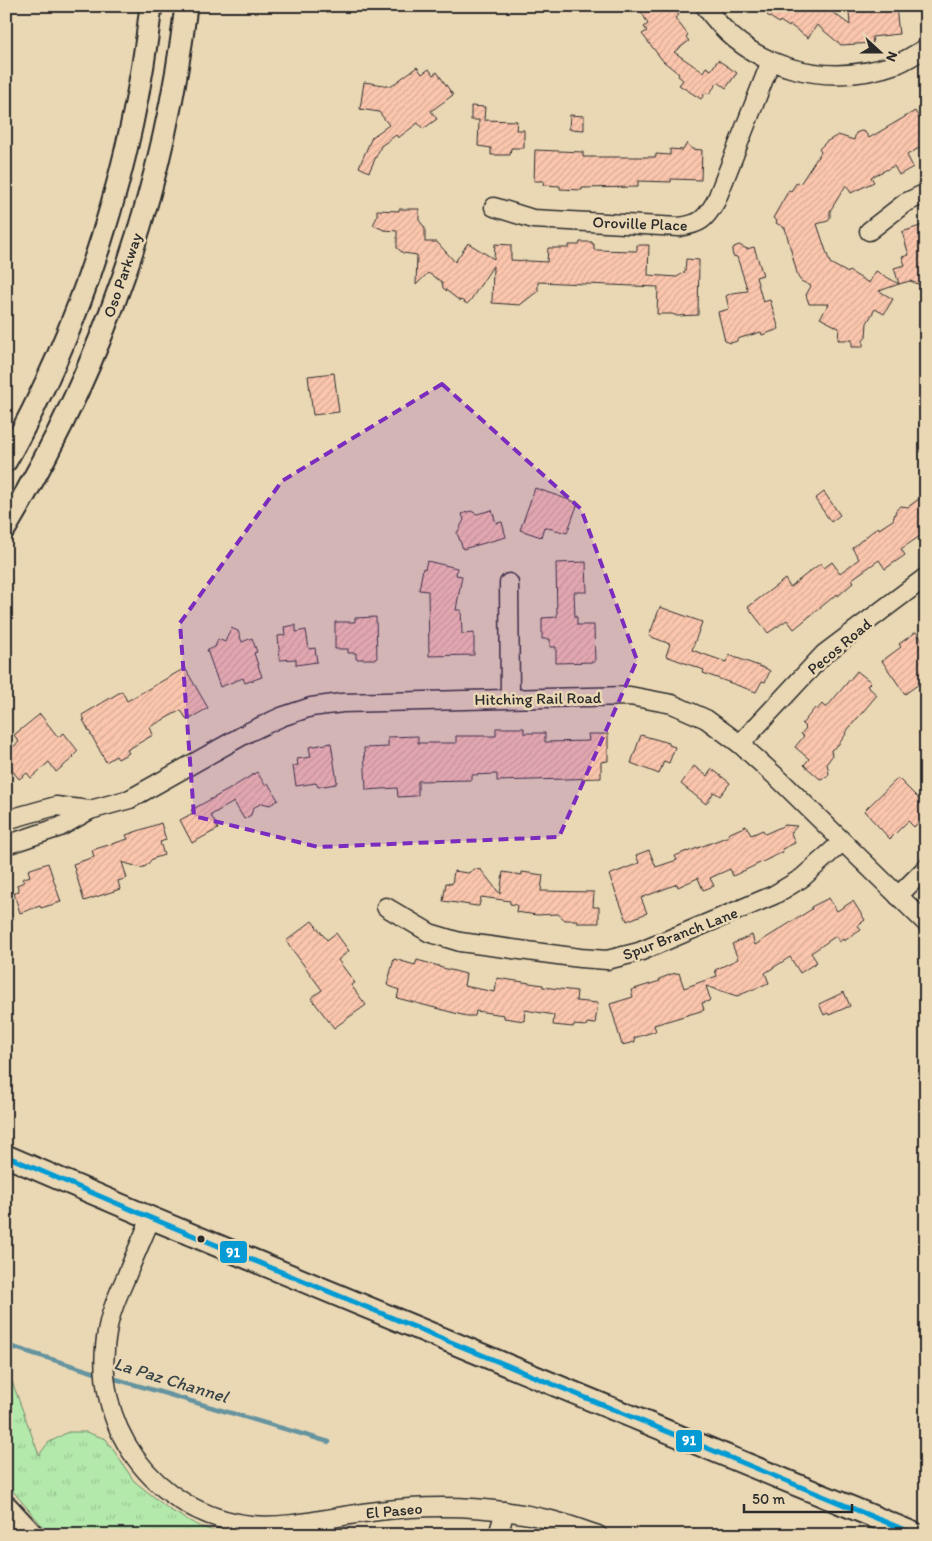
<svg xmlns="http://www.w3.org/2000/svg" width="932" height="1541" font-family="Itim,sans-serif">
<style>
.grass{fill:url(#grass-tufts);stroke:#6f8a6b}
.lines{fill:none;stroke-linecap:round;stroke-linejoin:round}
.stream{stroke:#65939f;stroke-width:4.5}
.building{fill:url(#building-hatch);stroke:#2b2b2b}
.minor-casing{stroke:#2b2b2b;stroke-width:21}
.major-casing{stroke:#2b2b2b;stroke-width:25}
.highway-casing{stroke:#2b2b2b;stroke-width:29}
.minor{stroke:#ead8b5;stroke-width:18}
.major{stroke:#ead8b5;stroke-width:21}
.highway{stroke:#ead8b5;stroke-width:25}
.bus-1-casing{stroke:#ead8b5;stroke-width:9}
.bus-1{stroke:#069bd4;stroke-width:5}
.marked{fill:#7b2cbf;fill-opacity:0.2;stroke:#7b2cbf;stroke-width:4;stroke-dasharray:10 6;stroke-linejoin:round}
.bus-dot{fill:#2b2b2b;stroke:#ead8b5;stroke-width:2}
.labels{text-anchor:middle;stroke-width:5;stroke-linejoin:round;paint-order:stroke}
.street-label{font-size:16px;fill:#2b2b2b;stroke:#ead8b5}
.water-label{font-size:18px;font-style:italic;fill:#3a4548;stroke:#ead8b5}
.line-badge{stroke:#ead8b5;stroke-width:2}
.badge-label{font-size:14px;text-anchor:middle;font-weight:bold;fill:#fff}
</style>
<defs>
<pattern id="grass-tufts" width="24" height="20" patternUnits="userSpaceOnUse" patternTransform="scale(1.25)"><rect width="24" height="20" fill="#b3e9ab"/><path d="M3 7l-1-3M5 7V3M7 7l1-3M15 17l-1-3M17 17v-4M19 17l1-3" fill="none" stroke="#9ac893"/></pattern>
<pattern id="building-hatch" width="6" height="6" patternUnits="userSpaceOnUse" patternTransform="scale(1.25)"><rect width="6" height="6" fill="#fbc6ad"/><path d="M-1 1l2-2M0 6l6-6M5 7l2-2" fill="none" stroke="#d7aa95"/></pattern>
</defs>
<rect width="100%" height="100%" fill="#ead8b5"/>
<filter id="ink" filterUnits="userSpaceOnUse"><feTurbulence type="fractalNoise" baseFrequency=".02" numOctaves="2"/><feDisplacementMap in="SourceGraphic" scale="10" xChannelSelector="R" yChannelSelector="G"/><feConvolveMatrix kernelMatrix="1 2 1 2 8 2 1 2 1" color-interpolation-filters="sRGB"/></filter>
<g filter="url(#ink)">
<!-- grass -->
<polygon class="grass" points="6,1365 39,1455 48,1443 68,1432 86,1432 106,1439 134,1481 170,1510 197,1525 224,1535 50,1535 6,1483"/>
<g class="lines">
<!-- stream -->
<g class="stream">
<polyline points="6,1345 102,1375"/>
<polyline points="109,1377 329,1442"/>
</g>
</g>
<!-- building -->
<g class="building">
<polygon points="649,6 673,6 679,15 675,18 688,35 686,37 689,41 674,52 703,72 706,67 711,70 718,60 737,73 726,88 718,82 709,94 706,92 701,99 679,85 683,80 678,76 679,74 663,61 642,34 647,31 644,27 648,24 641,11"/>
<polygon points="773,6 824,6 850,25 849,12 879,9 881,7 896,7 899,34 872,37 873,43 841,45 817,25 808,38 790,25 789,27 780,21 779,23 767,15"/>
<polygon points="417,67 422,74 429,69 433,75 437,72 453,95 431,111 437,119 423,129 418,123 398,138 396,135 381,146 369,172 359,167 372,137 389,125 379,112 360,109 364,82 391,86"/>
<polygon points="471,106 485,107 484,120 517,121 516,130 524,130 524,148 511,148 510,155 491,155 491,148 478,146 479,120 471,120"/>
<polygon points="915,111 926,129 926,144 907,155 913,167 899,175 894,166 871,177 874,182 851,193 846,185 830,211 830,217 828,221 817,224 830,263 848,273 849,271 869,283 876,271 899,284 879,291 893,299 884,314 875,309 867,323 866,337 863,341 863,347 852,347 852,340 838,340 839,328 820,318 829,304 809,304 806,295 811,286 801,281 798,277 785,228 776,223 777,221 773,218 789,190 791,191 797,182 800,184 821,152 819,149 826,142 838,135 854,140 856,133 861,131 865,132 869,138"/>
<polygon points="570,115 584,116 584,130 569,129"/>
<polygon points="687,143 692,149 702,150 701,180 671,179 671,182 638,181 638,187 582,188 582,190 560,189 560,186 543,185 544,181 534,181 535,150 583,152 583,157 656,157 656,154 670,155 670,149 683,150"/>
<polygon points="399,209 419,209 419,220 425,228 425,242 437,242 455,262 468,243 494,259 495,244 511,245 511,260 547,262 548,248 569,248 569,245 579,245 580,242 592,242 592,244 594,244 594,250 637,251 637,245 649,245 648,275 677,277 685,272 686,259 699,260 698,315 677,316 672,314 657,314 658,287 538,282 538,291 520,305 492,303 493,266 470,301 467,304 461,300 460,301 443,288 442,282 428,273 416,285 417,255 403,253 397,248 397,231 384,230 373,225 377,217 377,210 399,211"/>
<polygon points="926,224 926,287 910,281 899,284 894,268 905,265 902,257 909,255 902,232"/>
<polygon points="739,245 747,249 754,247 763,275 756,277 763,302 770,300 779,329 762,335 761,332 737,339 737,341 731,343 725,341 718,312 729,309 726,296 732,293 748,291 737,257 733,256 732,251 734,247"/>
<polygon points="334,373 339,412 313,415 308,376"/>
<polygon points="535,488 578,503 567,533 544,527 541,537 520,530"/>
<polygon points="824,492 840,515 831,522 815,499"/>
<polygon points="920,498 926,506 926,532 901,549 905,555 885,569 879,560 852,579 854,582 838,596 837,594 794,629 787,620 768,633 748,607 785,579 790,587 821,563 824,568 832,562 840,573 859,559 852,548 878,527 879,529 893,520 896,510 901,506 908,507"/>
<polygon points="492,510 496,523 502,522 506,537 463,549 457,533 464,520 462,514 471,511 477,514"/>
<polygon points="427,561 457,568 456,575 462,576 456,610 461,610 462,634 474,633 474,655 429,656 428,591 419,590 423,568 425,569"/>
<polygon points="586,562 587,592 574,592 575,617 577,617 577,625 594,625 595,662 556,663 556,647 550,647 550,639 542,639 542,618 557,617 556,563"/>
<polygon points="660,607 702,622 692,650 726,662 729,655 767,669 770,671 765,682 762,681 756,692 703,673 704,670 666,656 670,644 649,636"/>
<polygon points="376,617 377,659 356,659 356,653 348,653 348,649 335,649 335,622 355,622 355,618"/>
<polygon points="296,625 296,632 306,630 309,649 315,648 317,662 296,665 296,659 280,660 278,636 285,635 284,627"/>
<polygon points="231,628 238,631 242,642 252,638 257,652 254,653 262,677 245,683 243,678 220,687 207,650 215,647 218,639 225,642"/>
<polygon points="916,632 926,645 926,679 905,694 882,661 901,647 899,644"/>
<polygon points="185,668 208,708 187,720 181,710 150,727 153,735 127,750 129,753 118,759 116,756 106,762 83,720 85,720 82,715 122,691 127,701"/>
<polygon points="857,671 871,682 867,686 877,695 845,733 846,734 838,745 831,750 832,756 827,763 829,774 827,777 820,779 804,765 809,759 795,747 804,736 801,734 806,728 802,724 815,708 817,710 822,704 826,708"/>
<polygon points="40,714 58,737 64,733 78,751 73,756 74,757 56,772 49,762 31,778 27,773 19,779 6,763 6,753 19,742 14,735"/>
<polygon points="496,728 524,728 524,733 545,733 545,742 589,741 588,734 608,734 608,761 601,762 601,778 497,781 497,774 472,775 472,780 418,781 418,795 415,796 398,797 397,788 366,790 364,748 388,747 388,737 418,736 418,743 456,743 456,736 496,736"/>
<polygon points="641,735 669,743 669,745 675,747 669,763 664,761 659,774 631,763"/>
<polygon points="331,743 337,782 336,782 336,784 318,787 316,783 296,786 293,766 298,765 297,759 311,757 309,747"/>
<polygon points="694,766 707,776 712,769 730,783 720,796 714,792 706,804 681,784"/>
<polygon points="257,772 265,785 268,783 278,800 270,805 262,803 253,808 251,815 244,819 234,802 211,815 218,829 192,843 180,820 193,813 191,810 228,790"/>
<polygon points="898,778 926,806 926,815 914,827 908,821 890,839 864,811"/>
<polygon points="161,823 166,840 160,842 164,855 152,859 146,866 141,868 122,862 127,878 118,881 120,889 84,901 73,864 94,857 92,850 128,839 126,835"/>
<polygon points="785,825 797,826 791,833 795,843 782,849 783,852 733,876 730,869 710,878 714,886 703,890 698,878 678,887 677,884 641,898 647,913 627,921 609,875 639,863 636,855 649,850 656,867 677,860 675,856 687,851 687,852 729,836 728,834 746,826 751,835 763,830 765,834"/>
<polygon points="48,863 61,902 41,908 40,906 20,913 14,893 19,891 17,885 24,882 22,879 30,876 28,870"/>
<polygon points="475,869 481,870 500,894 503,872 522,875 522,872 543,875 541,891 594,892 593,907 599,907 599,923 577,923 577,920 565,920 558,914 537,915 516,912 517,905 510,904 510,901 481,897 479,906 477,906 443,901 446,883 452,884 454,871 468,873"/>
<polygon points="829,898 837,911 853,901 865,920 858,925 861,930 844,941 843,939 839,942 836,936 811,953 817,962 800,973 790,957 765,973 769,983 737,996 706,986 710,998 709,1001 702,1003 704,1010 654,1025 656,1031 634,1038 635,1042 622,1045 610,1004 633,997 631,990 660,981 659,979 672,974 679,973 684,988 717,976 715,970 738,959 732,944 752,935 755,945 812,909 811,907"/>
<polygon points="312,921 327,940 336,933 349,951 338,960 355,983 351,985 366,1005 334,1028 311,998 322,990 286,941"/>
<polygon points="394,959 415,965 417,960 439,966 439,967 466,974 464,986 495,992 497,978 543,985 543,987 577,991 576,1001 598,1003 595,1024 587,1023 586,1026 574,1025 573,1027 553,1025 554,1015 525,1010 524,1021 504,1018 504,1015 476,1011 475,1016 466,1016 397,998 399,990 387,985"/>
<polygon points="844,992 850,1006 829,1015 828,1013 824,1015 819,1004"/>
</g>
<g class="lines">
<!-- minor casing -->
<g class="minor-casing">
<g id="minor">
<path d="M705 6C749 70 827 89 899 63 908 59 917 53 926 48"/>
<path d="M494 207 533 219 679 227C700 224 705 220 716 201L771 61"/>
<polyline points="869,231 905,203 926,193"/>
<polyline points="509,583 510,698"/>
<polyline points="740,744 824,654 926,577"/>
<polyline points="6,820 56,806 90,810"/>
<polyline points="6,845 60,827 90,810 130,799 249,732 281,717 311,707 342,703 630,696 672,704 706,719 740,744 781,781 926,923"/>
<polyline points="898,896 926,868"/>
<polyline points="386,907 430,933 460,942 580,958 607,960 639,952 774,895 802,878 842,842"/>
<path d="M151 1218C143 1237 134 1257 126 1277 119 1293 111 1309 108 1327 88 1422 153 1514 251 1525 290 1529 339 1515 378 1511 436 1504 495 1506 551 1520 567 1524 583 1530 598 1535"/>
<polyline points="498,1535 505,1511"/>
</g>
</g>
<!-- major casing -->
<g class="major-casing">
<g id="major">
<path d="M6 461C84 321 133 165 151 6"/>
<path d="M6 527C101 369 165 189 186 6"/>
<polyline points="6,1156 151,1218 918,1535"/>
</g>
</g>
<!-- highway casing -->
<g class="highway-casing">
<polyline id="highway" points="6,1509 30,1535"/>
</g>
<!-- minor -->
<use href="#minor" class="minor"/>
<!-- major -->
<use href="#major" class="major"/>
<!-- highway -->
<use href="#highway" class="highway"/>
<!-- bus-1 casing -->
<g class="bus-1-casing">
<polyline id="bus-1" points="6,1156 151,1218 917,1535"/>
</g>
<!-- bus-1 -->
<use href="#bus-1" class="bus-1"/>
</g>
</g>
<!-- marked area -->
<path class="marked" d="M442 384 581 509 637 660 559 837 318 847 194 816 180 623 282 481Z"/>
<!-- markers -->
<circle class="bus-dot" cx="201" cy="1239" r="4.5"/>
<g class="labels">
<!-- street labels -->
<g class="street-label">
<text transform="translate(640 223) rotate(2)" y="6">Oroville Place</text>
<text transform="translate(122 275) rotate(-71)" y="6">Oso Parkway</text>
<text transform="translate(839 646) rotate(-40)" y="6">Pecos Road</text>
<text transform="translate(538 698) rotate(-1)" y="6">Hitching Rail Road</text>
<text transform="translate(680 933) rotate(-21)" y="6">Spur Branch Lane</text>
<text transform="translate(394 1510) rotate(-5)" y="6">El Paseo</text>
</g>
<!-- water labels -->
<g class="water-label">
<text transform="translate(171 1380) rotate(17)" y="6">La Paz Channel</text>
</g>
</g>
<g class="line-badge">
<rect x="219" y="1240" width="29" height="24" rx="5" fill="#069bd4"/>
<rect x="675" y="1429" width="28" height="24" rx="5" fill="#069bd4"/>
</g>
<g class="badge-label">
<text x="233" y="1257">91</text>
<text x="689" y="1445">91</text>
</g>
<!-- margin -->
<rect width="932" height="1541" fill="none" stroke="#ead8b5" stroke-width="25"/>
<rect x="12" y="12" width="907" height="1516" fill="none" stroke="#2b2b2b" stroke-width="2" filter="url(#ink)"/>
<!-- north arrow -->
<g transform="translate(880 52) rotate(111)" stroke="#ead8b5" stroke-width="4" paint-order="stroke">
<path d="M0-4L9 19L0 12L-9 19Z" fill="#2b2b2b"/>
<text y="-8" font-size="14" font-weight="bold" text-anchor="middle" fill="#2b2b2b">N</text>
</g>
<!-- scale -->
<path d="M744 1504v8h108v-8" fill="none" stroke="#2b2b2b" stroke-width="2.5"/>
<text x="752" y="1504" font-size="15" fill="#2b2b2b" stroke="#ead8b5" stroke-width="4" paint-order="stroke">50 m</text>
</svg>
